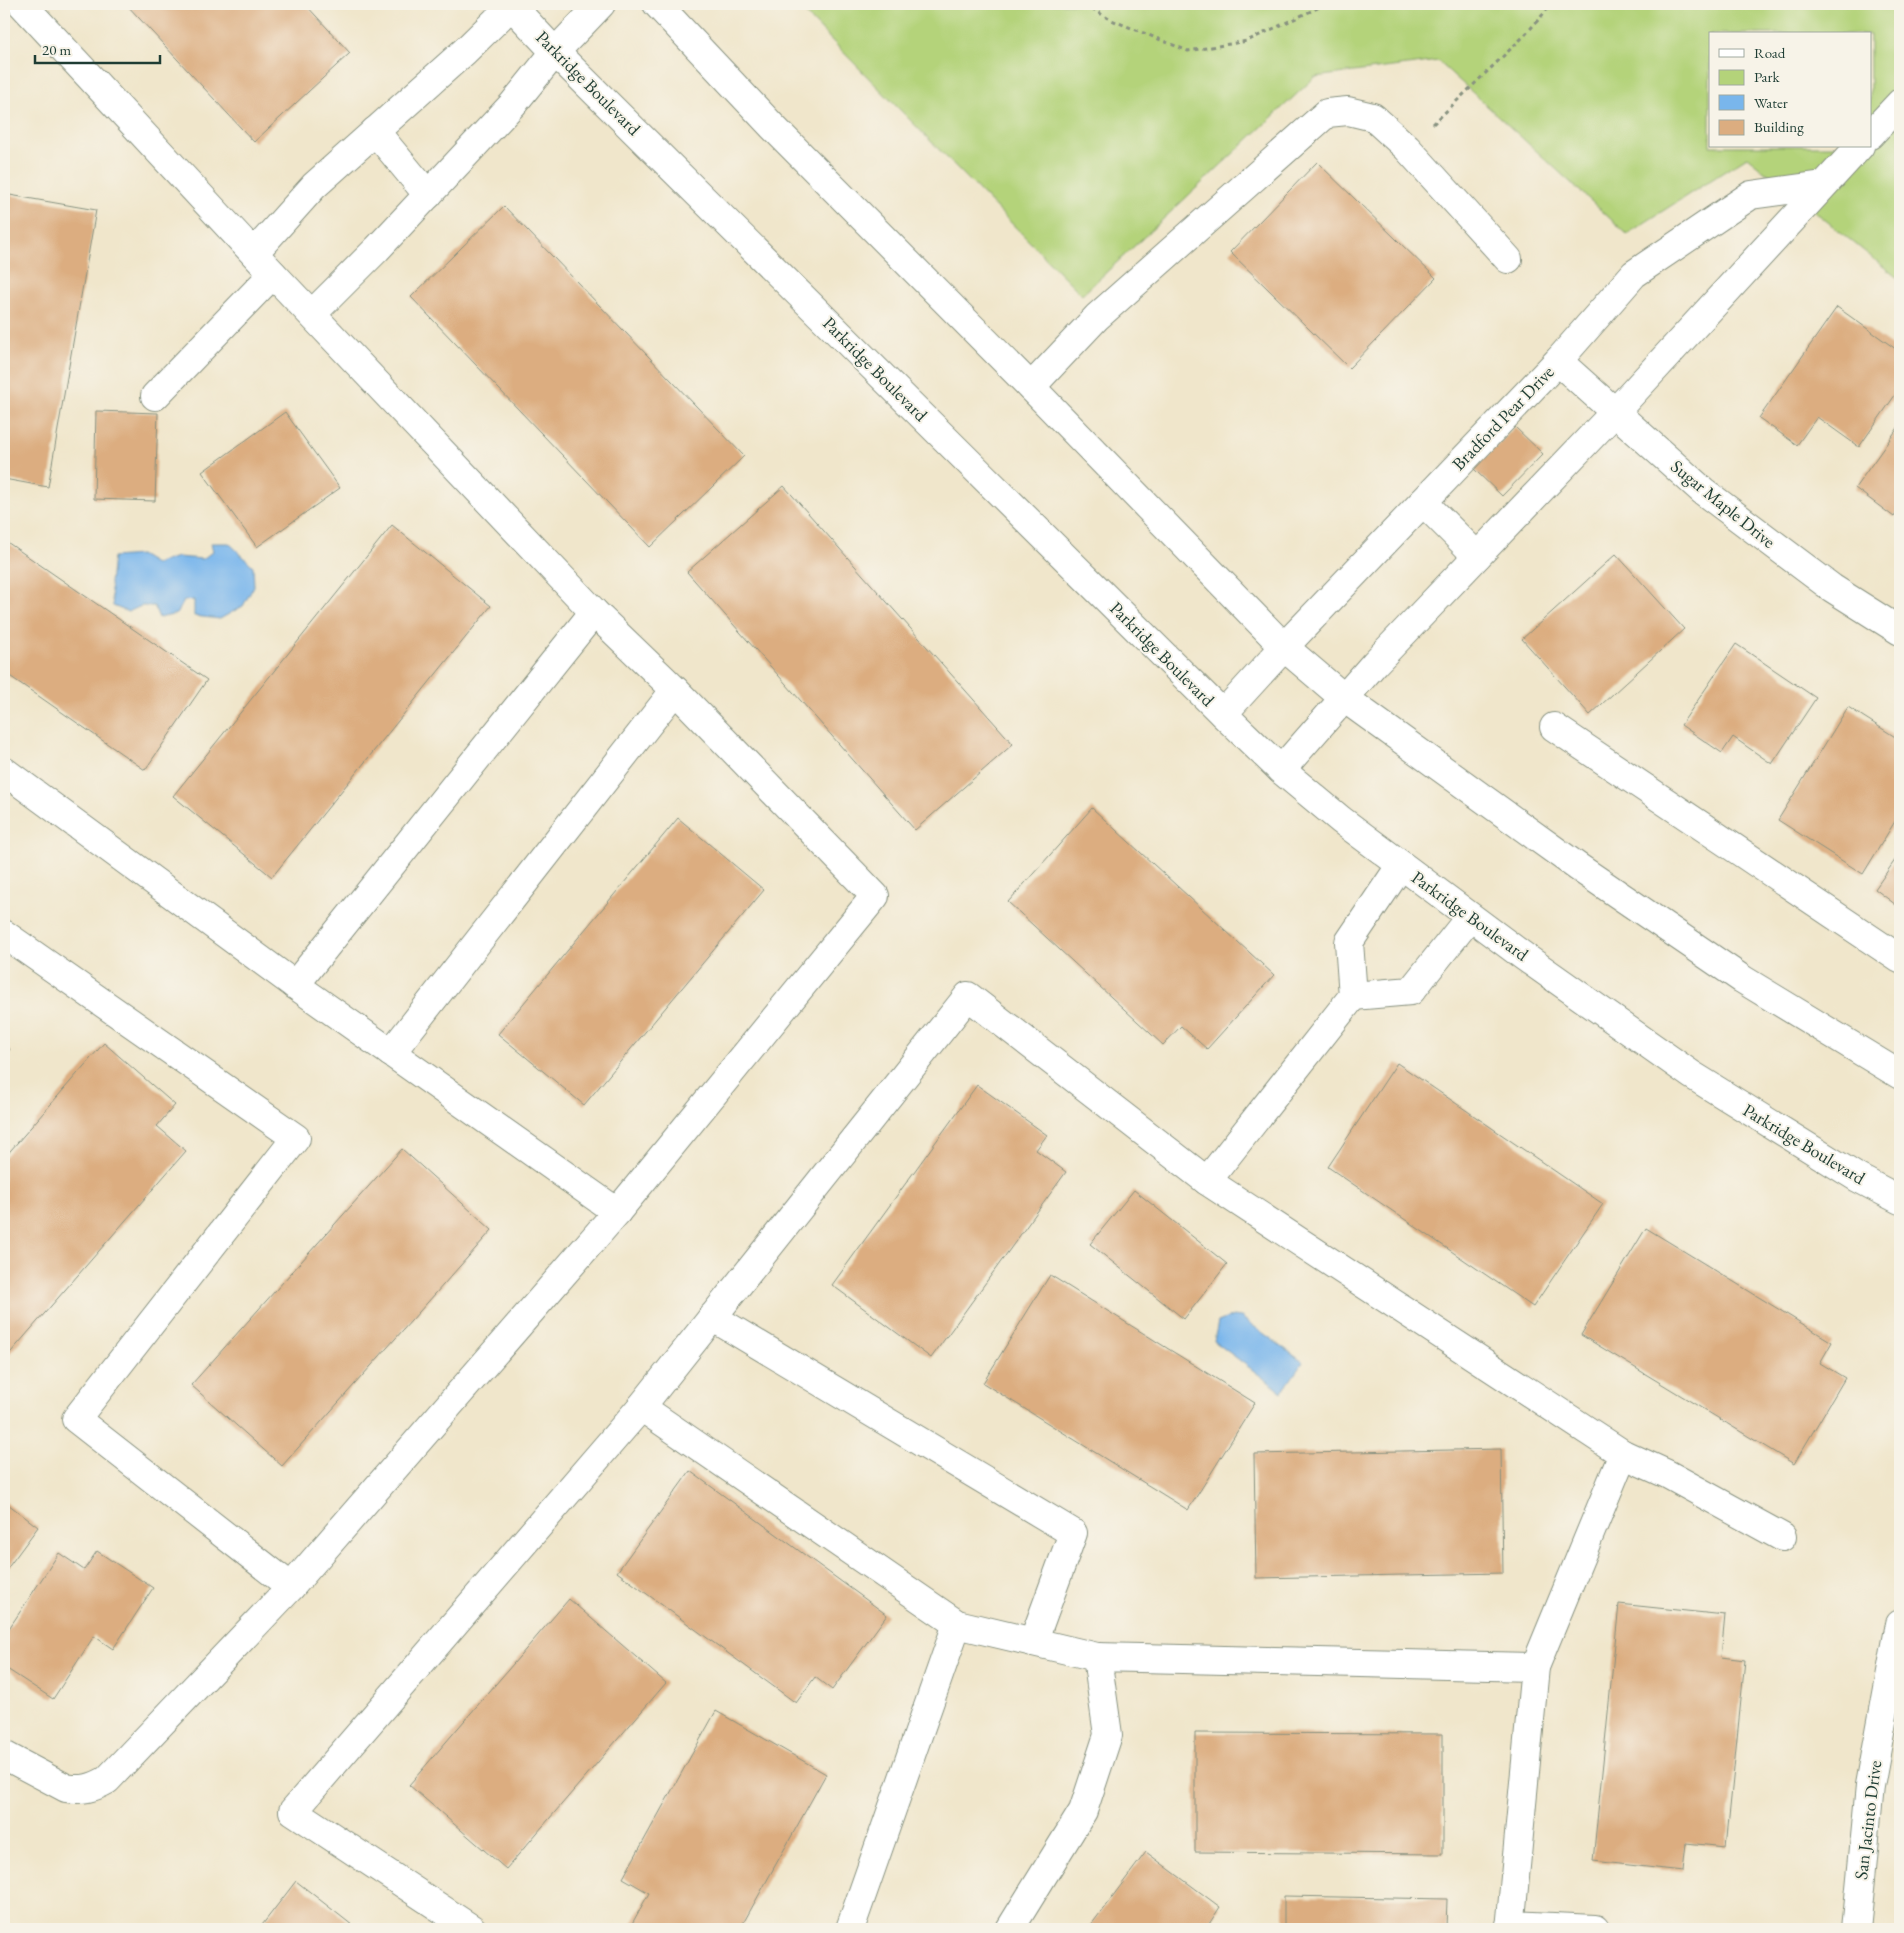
<svg xmlns="http://www.w3.org/2000/svg" width="1904" height="1933" font-family="'EB Garamond',serif">
<style>
.green{fill:#b4d37a;stroke:#6a8857;fill-rule:evenodd}
.water{fill:#79b6ec;stroke:#4c7a90}
.building{fill:#dcad80}
.lines{fill:none;stroke-linecap:round;stroke-linejoin:round}
.minor-casing{stroke:#889280;stroke-width:30}
.path{stroke:#889280;stroke-width:3;stroke-dasharray:4 4;stroke-linecap:butt}
.minor{stroke:#fff;stroke-width:28}
.labels{text-anchor:middle;stroke-width:4;stroke-linejoin:round;paint-order:stroke}
.street-label{font-size:18px;fill:#1f3d34;stroke:#f7f3e8}
</style>
<rect width="100%" height="100%" fill="#f7f3e8"/>
<filter id="ink" filterUnits="userSpaceOnUse"><feTurbulence type="fractalNoise" baseFrequency=".02" numOctaves="2"/><feDisplacementMap in="SourceGraphic" scale="10" xChannelSelector="R" yChannelSelector="G"/><feConvolveMatrix kernelMatrix="1 2 1 2 8 2 1 2 1" color-interpolation-filters="sRGB"/></filter>
<filter id="wash" filterUnits="userSpaceOnUse"><feTurbulence type="fractalNoise" baseFrequency=".0096" numOctaves="4" result="noise"/><feDisplacementMap in="SourceGraphic" scale="20" xChannelSelector="R" yChannelSelector="G"/><feGaussianBlur stdDeviation="1.12" result="paint"/><feColorMatrix in="noise" values="0 0 0 0 0 0 0 0 0 0 0 0 0 0 0 0 0 1.4 0 .05"/><feComposite in="paint" operator="in"/></filter>
<g filter="url(#wash)">
<rect width="100%" height="100%" fill="#f0e6cb"/>
<!-- green -->
<path class="green" d="M796 4H1900V280L1747 157 1627 234 1438 61 1315 77 1082 295ZM1710 34H1870V146H1710Z"/>
<!-- water -->
<g class="water">
<polygon points="211,543 229,543 253,566 254,586 243,606 220,619 194,616 194,600 184,601 177,614 159,618 154,606 141,606 128,612 113,606 110,583 113,557 140,555 155,564 177,557 203,559 213,551"/>
<polygon points="1233,1316 1241,1317 1303,1362 1282,1392 1214,1341 1218,1322"/>
</g>
<g id="blocks">
<!-- building -->
<g class="building">
<polygon points="126,4 305,4 350,53 254,142"/>
<polygon points="1317,162 1436,278 1349,368 1230,252"/>
<polygon points="4,194 96,210 48,487 4,479"/>
<polygon points="504,206 744,456 650,547 411,297"/>
<polygon points="1837,307 1900,352 1900,388 1859,447 1817,417 1797,445 1759,418"/>
<polygon points="96,411 158,413 155,501 94,499"/>
<polygon points="285,412 340,488 257,547 202,472"/>
<polygon points="1900,425 1900,508 1894,517 1855,488"/>
<polygon points="1515,427 1543,454 1502,496 1474,469"/>
<polygon points="784,486 1013,744 915,830 687,572"/>
<polygon points="392,525 491,606 272,877 173,796"/>
<polygon points="4,540 207,680 145,770 4,672"/>
<polygon points="1616,554 1684,629 1590,715 1522,639"/>
<polygon points="1736,644 1816,698 1772,764 1733,737 1722,753 1681,725"/>
<polygon points="1848,707 1900,740 1900,813 1863,874 1778,820"/>
<polygon points="1092,808 1274,975 1207,1049 1181,1026 1163,1045 1008,902"/>
<polygon points="678,818 764,890 584,1105 498,1034"/>
<polygon points="1900,853 1900,908 1875,889"/>
<polygon points="104,1043 175,1105 157,1126 186,1151 4,1360 4,1158"/>
<polygon points="4,1044 10,1049 4,1058"/>
<polygon points="1397,1063 1603,1204 1533,1307 1328,1167"/>
<polygon points="977,1085 1047,1135 1036,1150 1066,1172 931,1358 832,1285"/>
<polygon points="402,1149 492,1230 282,1466 191,1385"/>
<polygon points="1134,1190 1227,1264 1184,1319 1090,1244"/>
<polygon points="1646,1228 1832,1342 1820,1363 1845,1378 1794,1464 1581,1335"/>
<polygon points="1050,1275 1255,1403 1188,1510 983,1383"/>
<polygon points="1501,1449 1503,1573 1256,1578 1254,1454"/>
<polygon points="690,1471 887,1615 832,1690 815,1677 796,1703 617,1572"/>
<polygon points="4,1501 38,1527 4,1573"/>
<polygon points="97,1551 153,1588 113,1649 94,1636 53,1699 4,1667 4,1636 59,1553 84,1570"/>
<polygon points="569,1599 666,1683 506,1869 409,1785"/>
<polygon points="1619,1604 1725,1615 1721,1657 1745,1660 1726,1847 1686,1843 1683,1871 1593,1861"/>
<polygon points="716,1711 826,1774 740,1929 629,1929 649,1893 623,1878"/>
<polygon points="1195,1733 1443,1734 1443,1854 1195,1852"/>
<polygon points="1146,1852 1220,1907 1209,1924 1216,1929 1088,1929"/>
<polygon points="296,1881 357,1929 259,1929"/>
<polygon points="1284,1896 1447,1899 1446,1929 1284,1929"/>
</g>
</g>
</g>
<g filter="url(#ink)">
<use href="#blocks" fill-opacity="0" stroke="#889280" stroke-width="1"/>
<g class="lines">
<!-- minor casing -->
<g class="minor-casing">
<g id="minor">
<polyline points="510,4 555,52 1223,714 1281,770 1341,820 1522,955 1692,1075 1858,1178 1900,1200"/>
<polyline points="657,4 773,127 1031,387 1284,647 1344,698 1578,867 1742,979 1900,1075"/>
<polyline points="375,131 428,195"/>
<polyline points="1870,135 1900,103"/>
<polyline points="254,253 314,186 465,51 513,4"/>
<polyline points="312,314 377,249 513,104 555,52 601,4"/>
<polyline points="1558,361 1703,491 1832,588 1900,631"/>
<polyline points="1031,387 1097,317 1327,113 1348,111 1373,117 1407,148 1508,259"/>
<polyline points="155,396 273,274"/>
<polyline points="1423,502 1477,556"/>
<polyline points="1223,714 1284,647 1558,361 1634,274 1751,195 1823,185"/>
<polyline points="1554,727 1900,959"/>
<polyline points="1281,770 1375,663 1615,412 1860,146"/>
<polyline points="4,771 295,985 617,1212"/>
<polyline points="4,934 296,1138 76,1419 291,1587"/>
<polyline points="295,985 594,612"/>
<polyline points="1353,996 1411,991 1470,917"/>
<polyline points="391,1053 675,690"/>
<polyline points="1207,1181 1353,996 1349,942 1401,865"/>
<polyline points="712,1317 1073,1533 1033,1642"/>
<polyline points="641,1407 957,1624 1097,1657"/>
<polyline points="1623,1454 1667,1474 1782,1537"/>
<path d="M4 1755 66 1788C82 1791 93 1788 107 1780L291 1587 617 1212 875 896 675 690 594 612 273 274 22 4"/>
<polyline points="1510,1925 1595,1929"/>
<polyline points="472,1929 293,1811 641,1407 968,996 1207,1181 1623,1454 1535,1667 1510,1929"/>
<polyline points="850,1929 957,1624"/>
<polyline points="1010,1929 1083,1811 1108,1735 1097,1657 1535,1667"/>
<polyline points="1856,1929 1870,1786 1900,1623"/>
</g>
</g>
<!-- path -->
<g class="path">
<polyline points="1085,4 1109,19 1188,51 1247,41 1326,4"/>
<polyline points="1433,124 1524,36 1552,4"/>
</g>
<!-- minor -->
<use href="#minor" class="minor"/>
</g>
</g>
<g class="labels">
<!-- street labels -->
<g class="street-label">
<text transform="translate(588 83) rotate(45)" y="6">Parkridge Boulevard</text>
<text transform="translate(875 369) rotate(45)" y="6">Parkridge Boulevard</text>
<text transform="translate(1503 418) rotate(-46)" y="6">Bradford Pear Drive</text>
<text transform="translate(1723 504) rotate(39)" y="6">Sugar Maple Drive</text>
<text transform="translate(1162 654) rotate(45)" y="6">Parkridge Boulevard</text>
<text transform="translate(1470 916) rotate(36)" y="6">Parkridge Boulevard</text>
<text transform="translate(1804 1144) rotate(31)" y="6">Parkridge Boulevard</text>
<text transform="translate(1868 1820) rotate(-83)" y="6">San Jacinto Drive</text>
</g>
</g>
<!-- margin -->
<rect width="1904" height="1933" fill="none" stroke="#f7f3e8" stroke-width="20"/>
<!-- legend -->
<rect x="1709" y="32" width="162" height="115" fill="#f7f3e8" stroke="#a1aaa0"/>
<rect x="1719" y="49" width="25" height="8" fill="#ffffff" stroke="#a1aaa0"/>
<text x="1754" y="58" font-size="15" fill="#1f3d34">Road</text>
<rect x="1719" y="70" width="25" height="15" fill="#b4d37a" stroke="#a1aaa0"/>
<text x="1754" y="82" font-size="15" fill="#1f3d34">Park</text>
<rect x="1719" y="95" width="25" height="15" fill="#79b6ec" stroke="#a1aaa0"/>
<text x="1754" y="108" font-size="15" fill="#1f3d34">Water</text>
<rect x="1719" y="120" width="25" height="15" fill="#dcad80" stroke="#a1aaa0"/>
<text x="1754" y="132" font-size="15" fill="#1f3d34">Building</text>
<!-- scale -->
<path d="M35 55v8h125v-8" fill="none" stroke="#1f3d34" stroke-width="2.5"/>
<text x="42" y="55" font-size="15" fill="#1f3d34" stroke="#f7f3e8" stroke-width="4" paint-order="stroke">20 m</text>
</svg>
